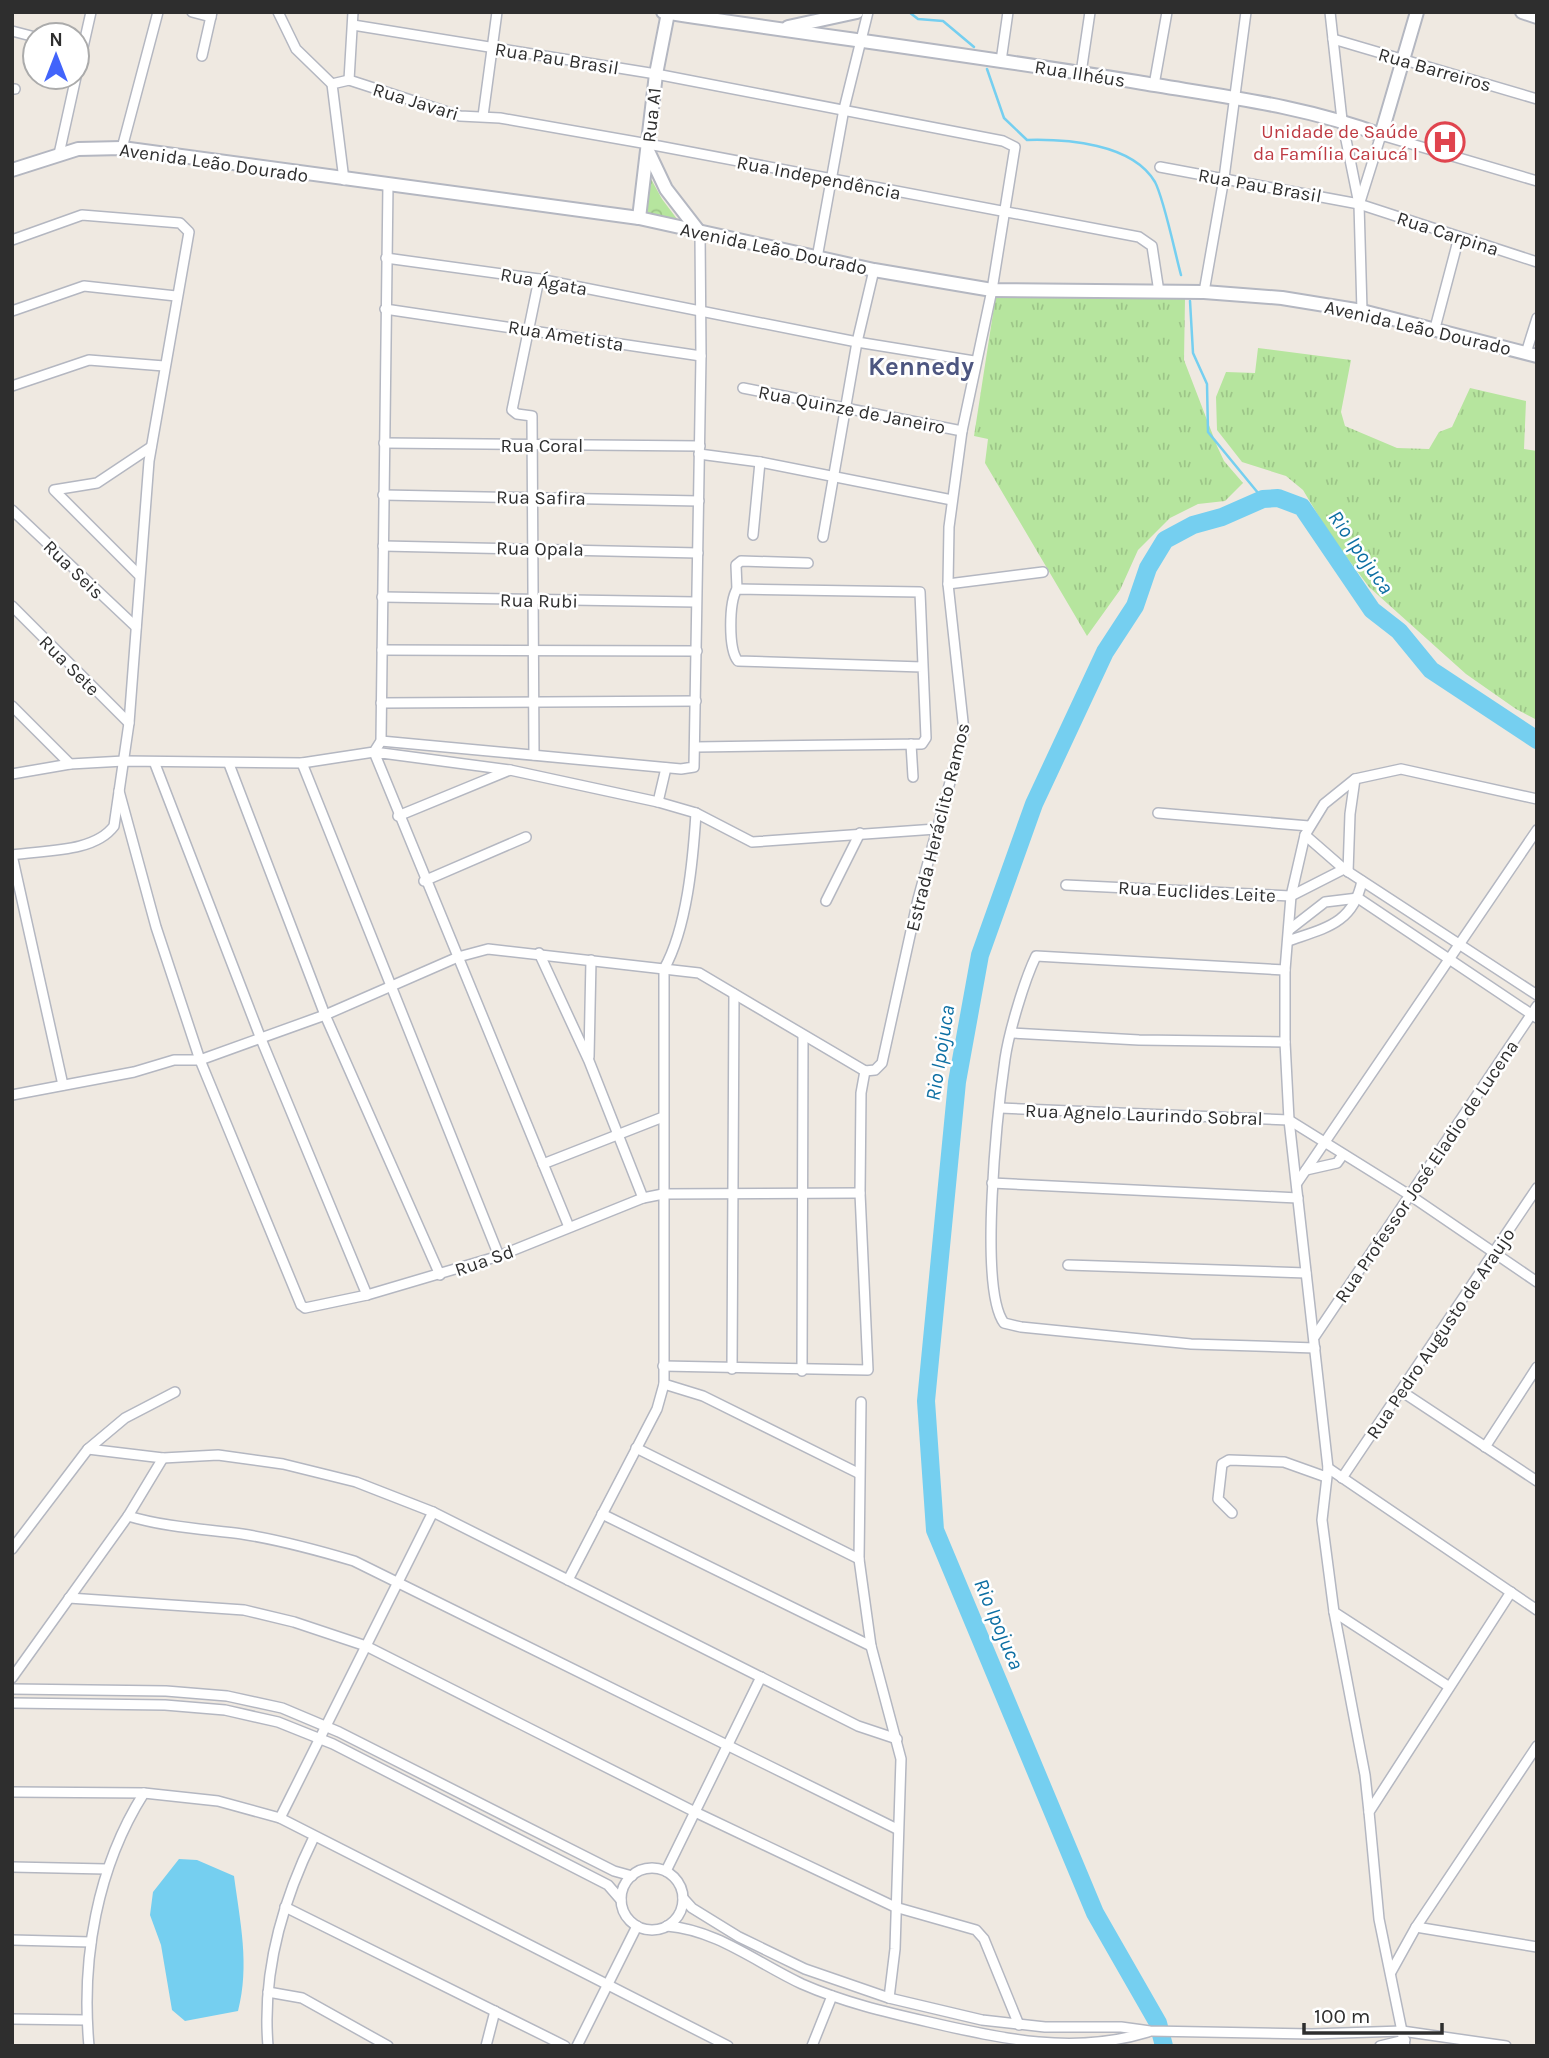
<svg xmlns="http://www.w3.org/2000/svg" width="1549" height="2058" font-family="Karla,sans-serif">
<style>
.grass{fill:url(#grass-tufts)}
.forest{fill:url(#forest-crowns)}
.water{fill:#75cff0}
.lines{fill:none;stroke-linecap:round;stroke-linejoin:round}
.stream{stroke:#75cff0;stroke-width:2.5}
.river{stroke:#75cff0;stroke-width:18}
.street-casing{stroke:#b4b7c1;stroke-width:12}
.secondary-casing{stroke:#b4b7c1;stroke-width:16}
.street{stroke:#fff;stroke-width:9}
.secondary{stroke:#fff;stroke-width:12}
.labels{text-anchor:middle;stroke-width:5;stroke-linejoin:round;paint-order:stroke}
.street-label{font-size:19px;fill:#2e2e2e;stroke:#fff}
.health-label{font-size:19px;fill:#be3a42;stroke:#fff;text-anchor:end}
.water-label{font-size:21px;font-style:italic;fill:#0d6fa3;stroke:#fff}
.district-label{font-size:26px;font-weight:bold;fill:#4d5680;stroke:#fff}
</style>
<defs>
<pattern id="grass-tufts" width="24" height="20" patternUnits="userSpaceOnUse" patternTransform="scale(1.75)"><rect width="24" height="20" fill="#b6e59e"/><path d="M3 7l-1-3M5 7V3M7 7l1-3M15 17l-1-3M17 17v-4M19 17l1-3" fill="none" stroke="#9dc588"/></pattern>
<pattern id="forest-crowns" width="20" height="18" patternUnits="userSpaceOnUse" patternTransform="scale(1.75)"><rect width="20" height="18" fill="#b6e59e"/><path d="M2 6a3 3 0 1 1 6 0M12 15a3 3 0 1 1 6 0" fill="none" stroke="#9dc588"/></pattern>
</defs>
<rect width="100%" height="100%" fill="#efe9e1"/>
<!-- grass -->
<g class="grass">
<polygon points="996,294 1185,299 1184,360 1217,446 1224,461 1243,483 1225,501 1198,504 1170,518 1138,550 1120,590 1087,636 985,463 988,439 974,436"/>
<polygon points="1258,348 1351,360 1341,412 1345,426 1397,448 1429,449 1439,432 1452,427 1470,388 1526,401 1524,449 1537,451 1537,720 1516,709 1466,674 1369,587 1330,535 1303,490 1286,476 1242,462 1217,430 1216,397 1226,372 1255,373"/>
</g>
<!-- forest -->
<polygon class="forest" points="651,179 662,199 680,223 645,213"/>
<!-- water -->
<path class="water" d="M179 1859 197 1860 234 1876C240 1922 250 1965 238 2011L185 2021 172 2010 161 1945 150 1915 153 1892Z"/>
<g class="lines">
<!-- stream -->
<g class="stream">
<polyline points="909,12 918,19 943,21 974,47"/>
<path d="M987 69 1004 118 1027 140C1066 139 1132 143 1155 182 1164 199 1175 253 1181 275"/>
<polyline points="1190,301 1193,353 1207,384 1208,432 1263,499"/>
</g>
<!-- river -->
<polyline class="river" points="1164,2046 1158,2023 1095,1913 935,1530 926,1401 957,1082 980,955 1034,804 1105,652 1135,606 1148,568 1165,540 1193,525 1222,517 1263,499 1278,498 1302,507 1372,610 1399,631 1431,670 1537,740"/>
<!-- street casing -->
<g class="street-casing">
<g id="street">
<polyline points="192,12 211,17"/>
<polyline points="278,12 296,49 332,84"/>
<polyline points="1330,12 1342,120 1359,204 1362,311"/>
<polyline points="353,25 656,74 1003,141 1015,147 992,290 962,431 949,527 948,584 964,731 918,899 882,1063 875,1070 865,1071"/>
<polyline points="12,31 35,37"/>
<polyline points="1333,39 1537,99"/>
<polyline points="202,56 212,12"/>
<polyline points="1001,61 1008,12"/>
<polyline points="1081,73 1090,12"/>
<polyline points="77,74 91,12"/>
<polyline points="349,80 460,116 500,118 648,144 1139,237 1152,246 1159,292"/>
<polyline points="349,80 353,12"/>
<polyline points="1154,85 1167,12"/>
<polyline points="12,89 15,89"/>
<polyline points="483,116 497,12"/>
<polyline points="122,148 158,12"/>
<polyline points="59,154 76,77"/>
<polyline points="1160,167 1359,204 1537,262"/>
<polyline points="344,180 332,84 349,80"/>
<polyline points="1360,202 1381,135 1537,181"/>
<path d="M12 240 82 215 180 223 189 232 149 461 129 723 114 826C94 853 43 850 12 855"/>
<polyline points="386,258 539,279 857,342 974,361"/>
<polyline points="817,258 844,109 868,12"/>
<polyline points="1204,292 1224,178 1246,12"/>
<polyline points="385,309 701,356 700,233"/>
<polyline points="12,311 84,286 176,296"/>
<polyline points="1435,328 1459,237"/>
<polyline points="1526,353 1537,318"/>
<polyline points="12,386 89,360 164,366"/>
<polyline points="743,388 962,431"/>
<polyline points="384,443 700,446"/>
<polyline points="699,454 760,462 952,500"/>
<polyline points="383,495 699,501"/>
<polyline points="12,510 136,627"/>
<polyline points="753,535 760,462"/>
<polyline points="823,537 857,342 874,270"/>
<polyline points="383,546 698,553"/>
<polyline points="139,575 54,490 97,483 151,447"/>
<polyline points="948,584 1043,572"/>
<polyline points="737,589 736,565 741,561 808,563"/>
<polyline points="382,597 696,602"/>
<polyline points="12,606 129,723"/>
<polyline points="382,650 697,651"/>
<polyline points="381,703 696,701"/>
<polyline points="12,706 70,764"/>
<polyline points="381,741 681,769 694,767 701,356"/>
<polyline points="911,744 913,777"/>
<path d="M696 747 922 744 926 738 920 592 737 589C729 602 728 649 738 661L922 667"/>
<polyline points="534,755 532,416 517,414 512,410 539,279"/>
<polyline points="302,763 499,1256"/>
<polyline points="155,764 261,1039 367,1295"/>
<polyline points="229,764 325,1015 440,1275"/>
<polyline points="12,774 70,764 124,761 302,763 374,752 381,741 388,184"/>
<polyline points="119,791 156,927 200,1060 301,1305 305,1308 367,1295 499,1256 643,1198 663,1194 860,1193"/>
<polyline points="658,802 666,768"/>
<polyline points="1158,813 1309,826"/>
<polyline points="398,816 510,770"/>
<polyline points="1305,835 1344,869"/>
<polyline points="12,855 63,1085"/>
<polyline points="1348,872 1350,814 1355,779"/>
<polyline points="424,881 526,837"/>
<polyline points="1066,885 1291,896 1344,869 1537,995"/>
<polyline points="826,901 860,833"/>
<polyline points="1289,930 1325,902 1358,898 1537,1018"/>
<path d="M1288 941C1325 928 1353 924 1362 881"/>
<polyline points="539,953 589,1061 643,1198"/>
<path d="M1285 970 1036 956C1024 981 1009 1032 1005 1059 998 1107 978 1288 1004 1323L1021 1327 1191 1344 1315 1348"/>
<polyline points="1012,1033 1139,1040 1285,1042"/>
<polyline points="589,1057 591,960"/>
<polyline points="12,1095 134,1072 174,1060 200,1060 325,1015 458,957 488,949 699,973 865,1071"/>
<polyline points="1000,1108 1289,1120 1411,1196 1537,1282"/>
<polyline points="543,1164 663,1117"/>
<polyline points="1306,1170 1337,1163 1342,1156"/>
<polyline points="992,1183 1298,1198"/>
<polyline points="1297,1183 1537,830"/>
<polyline points="569,1227 374,752 510,770 658,802 696,813 752,842 936,829"/>
<polyline points="1068,1265 1306,1273"/>
<polyline points="1315,1336 1537,1006"/>
<polyline points="663,1366 868,1370 860,1193 861,1093 865,1071"/>
<polyline points="732,1369 734,994"/>
<polyline points="802,1371 803,1036"/>
<polyline points="664,1384 703,1396 858,1473"/>
<polyline points="1401,1391 1537,1481"/>
<polyline points="861,1402 859,1559 871,1646 901,1759 895,1949 889,1998"/>
<polyline points="1485,1447 1537,1367"/>
<polyline points="636,1448 859,1559"/>
<polyline points="88,1449 163,1458 218,1455 283,1464 356,1482 433,1512 858,1726 897,1739"/>
<polyline points="1328,1468 1537,1610"/>
<polyline points="1342,1478 1537,1188"/>
<polyline points="1232,1513 1218,1499 1222,1464 1229,1460 1284,1462 1326,1477"/>
<polyline points="602,1514 871,1646"/>
<path d="M128 1516C165 1527 203 1529 242 1534 280 1540 317 1550 354 1561L897 1829"/>
<polyline points="12,1549 88,1449 125,1418 175,1392"/>
<path d="M568 1580 657 1409 664 1384V969C687 928 693 860 696 813"/>
<polyline points="69,1598 244,1610 294,1622 366,1646 695,1812 895,1907 976,1930 984,1939 1019,2025"/>
<polyline points="1334,1612 1365,1775 1369,1812"/>
<polyline points="12,1678 128,1516 163,1458"/>
<polyline points="1448,1686 1334,1612 1322,1520 1328,1468 1289,1120 1285,1042 1285,970 1291,896 1305,835 1324,804 1355,779 1401,769 1537,799"/>
<polyline points="12,1689 166,1691 227,1696 282,1708 339,1732 614,1871 632,1876"/>
<polyline points="12,1703 165,1705 225,1710 278,1722 333,1744 608,1885 621,1900"/>
<polyline points="12,1792 144,1793 218,1801 280,1818 728,2046"/>
<polyline points="280,1818 433,1512"/>
<polyline points="12,1867 106,1869"/>
<circle cx="652" cy="1899" r="31"/>
<polyline points="666,1871 761,1677"/>
<polyline points="683,1898 692,1908 739,1937 805,1969 889,1998 982,2020 1045,2027 1121,2027 1150,2031 1312,2034 1402,2031 1506,2046"/>
<polyline points="285,1907 565,2046"/>
<path d="M667 1926C717 1930 757 1963 802 1984 843 2002 885 2012 929 2022 1002 2039 1075 2055 1148 2032"/>
<polyline points="1416,1927 1537,1947"/>
<polyline points="12,1940 91,1942"/>
<polyline points="1391,1972 1416,1927 1537,1746"/>
<polyline points="268,1992 302,1998 388,2046"/>
<polyline points="12,2019 86,2020"/>
<path d="M89 2046C81 1959 97 1867 144 1793"/>
<path d="M268 2046C262 1973 282 1902 314 1837"/>
<polyline points="486,2046 495,2011"/>
<polyline points="577,2046 637,1926"/>
<polyline points="812,2046 832,1996"/>
<polyline points="1380,2046 1405,2040"/>
<polyline points="1405,2046 1379,1919 1369,1812 1511,1592"/>
</g>
</g>
<!-- secondary casing -->
<g class="secondary-casing">
<g id="secondary">
<path d="M663 12C821 36 979 56 1137 82 1219 96 1303 105 1381 135L1417 12"/>
<polyline points="1522,12 1537,17"/>
<polyline points="788,27 857,12"/>
<polyline points="648,151 666,189 700,233"/>
<polyline points="12,170 78,149 122,148 639,218 874,270 992,290 1204,292 1282,298 1362,311 1537,356"/>
<polyline points="639,218 656,74 668,13"/>
</g>
</g>
<!-- street -->
<use href="#street" class="street"/>
<!-- secondary -->
<use href="#secondary" class="secondary"/>
</g>
<!-- icons -->
<defs>
<g id="hospital-ring" transform="scale(2.0125)"><circle r="9.5" fill="#fff" stroke="#e0444e" stroke-width="1.5"/><path d="M-5-5h3v3.5h4V-5h3V5h-3V1.5h-4V5h-3Z" fill="#e0444e"/></g>
</defs>
<g fill-rule="evenodd">
<use href="#hospital-ring" x="1445" y="142"/>
</g>
<g class="labels">
<!-- street labels -->
<g class="street-label">
<text transform="translate(557 58) rotate(9)" y="7">Rua Pau Brasil</text>
<text transform="translate(1435 69) rotate(16)" y="7">Rua Barreiros</text>
<text transform="translate(1080 73) rotate(9)" y="7">Rua Ilhéus</text>
<text transform="translate(416 101) rotate(17)" y="7">Rua Javari</text>
<text transform="translate(651 115) rotate(-84)" y="7">Rua A1</text>
<text transform="translate(214 162) rotate(8)" y="7">Avenida Leão Dourado</text>
<text transform="translate(819 177) rotate(11)" y="7">Rua Independência</text>
<text transform="translate(1260 185) rotate(10)" y="7">Rua Pau Brasil</text>
<text transform="translate(1448 233) rotate(18)" y="7">Rua Carpina</text>
<text transform="translate(774 248) rotate(12)" y="7">Avenida Leão Dourado</text>
<text transform="translate(544 281) rotate(10)" y="7">Rua Ágata</text>
<text transform="translate(1418 327) rotate(13)" y="7">Avenida Leão Dourado</text>
<text transform="translate(566 335) rotate(9)" y="7">Rua Ametista</text>
<text transform="translate(852 409) rotate(11)" y="7">Rua Quinze de Janeiro</text>
<text x="542" y="452">Rua Coral</text>
<text transform="translate(541 497) rotate(1)" y="7">Rua Safira</text>
<text transform="translate(540 548) rotate(1)" y="7">Rua Opala</text>
<text transform="translate(74 569) rotate(44)" y="7">Rua Seis</text>
<text transform="translate(539 600) rotate(1)" y="7">Rua Rubi</text>
<text transform="translate(70 665) rotate(45)" y="7">Rua Sete</text>
<text transform="translate(937 827) rotate(-76)" y="7">Estrada Heráclito Ramos</text>
<text transform="translate(1197 891) rotate(3)" y="7">Rua Euclides Leite</text>
<text transform="translate(1144 1114) rotate(2)" y="7">Rua Agnelo Laurindo Sobral</text>
<text transform="translate(1426 1171) rotate(-56)" y="7">Rua Professor José Eladio de Lucena</text>
<text transform="translate(484 1260) rotate(-19)" y="7">Rua Sd</text>
<text transform="translate(1440 1333) rotate(-56)" y="7">Rua Pedro Augusto de Araujo</text>
</g>
<!-- health labels -->
<g class="health-label">
<text x="1418" y="138">Unidade de Saúde<tspan x="1418" dy="22">da Família Caiucá I</tspan></text>
</g>
<!-- water labels -->
<g class="water-label">
<text transform="translate(1361 552) rotate(55)" y="7">Rio Ipojuca</text>
<text transform="translate(940 1053) rotate(-81)" y="7">Rio Ipojuca</text>
<text transform="translate(999 1624) rotate(67)" y="7">Rio Ipojuca</text>
</g>
<!-- district labels -->
<g class="district-label">
<text x="921" y="375">Kennedy</text>
</g>
</g>
<!-- border -->
<rect width="1549" height="2058" fill="none" stroke="#2e2e2e" stroke-width="28"/>
<!-- north arrow -->
<g transform="translate(56 56)"><circle r="33" fill="#ffffff" stroke="#ababab" stroke-width="2"/>
<path d="M0-5L12 26L0 18L-12 26Z" fill="#4264fb"/>
<text y="-10" font-size="19" font-weight="bold" text-anchor="middle" fill="#2e2e2e">N</text>
</g>
<!-- scale -->
<path d="M1304 2023v10h138v-10" fill="none" stroke="#2e2e2e" stroke-width="3.5"/>
<text x="1314" y="2023" font-size="21" fill="#2e2e2e" stroke="#ffffff" stroke-width="5" paint-order="stroke">100 m</text>
</svg>
